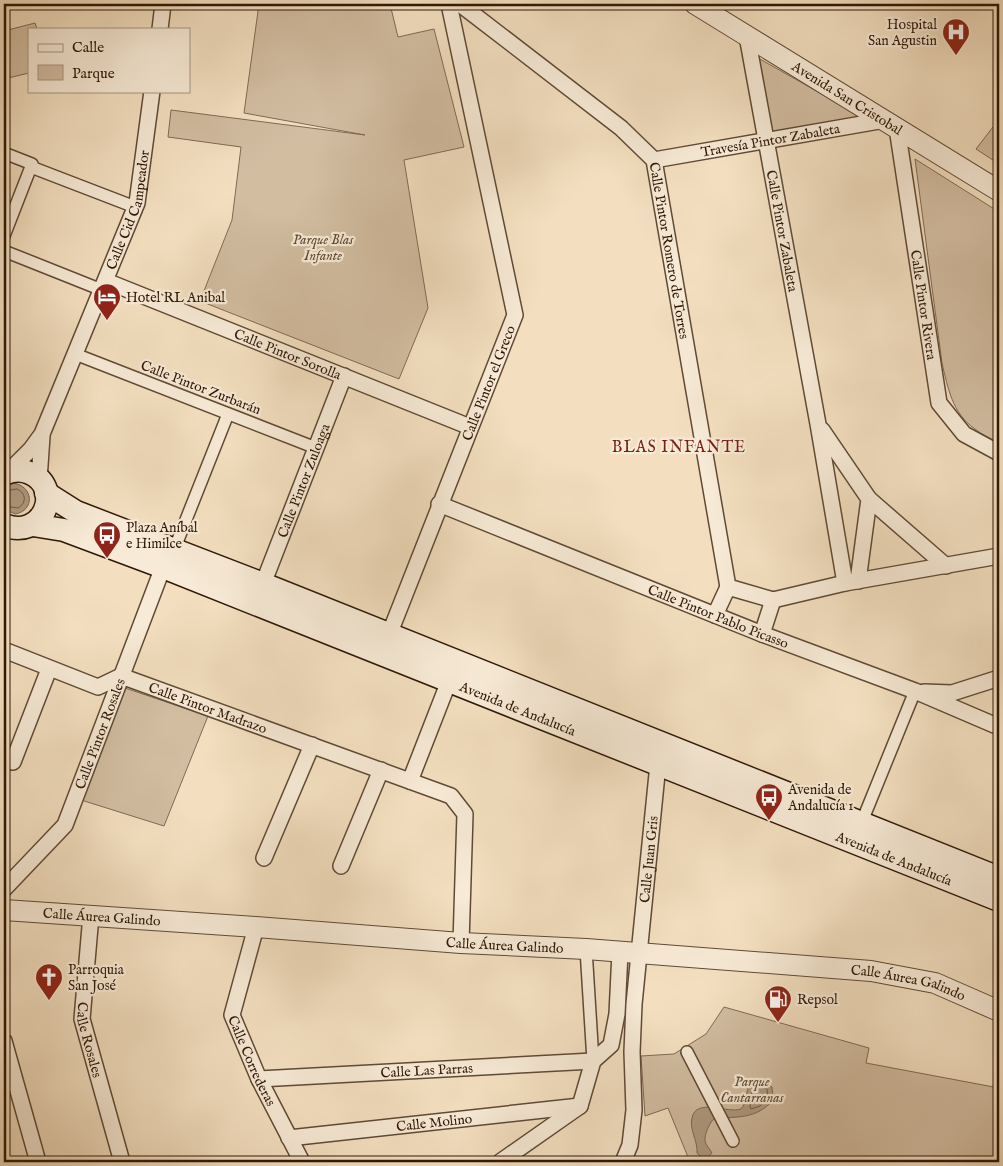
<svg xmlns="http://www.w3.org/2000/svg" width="1003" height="1166" font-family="'IM FELL English',serif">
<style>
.green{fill:#d2bda1;stroke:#806a54}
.water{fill:#b09b81;stroke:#7c6750}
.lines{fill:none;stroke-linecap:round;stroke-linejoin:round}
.shore{stroke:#705a44;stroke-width:1}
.pedestrian-casing{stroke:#604a35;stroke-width:14}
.minor-casing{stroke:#604a35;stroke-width:18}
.tertiary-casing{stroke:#604a35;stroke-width:22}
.secondary-casing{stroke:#2f1807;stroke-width:25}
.pedestrian{stroke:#f7ead6;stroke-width:11}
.minor{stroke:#f7ead6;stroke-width:15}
.tertiary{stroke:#f7ead6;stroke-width:20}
.secondary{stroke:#f7ead6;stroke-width:22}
.labels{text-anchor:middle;stroke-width:4.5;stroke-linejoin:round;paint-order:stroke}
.poi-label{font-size:14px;fill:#2f1807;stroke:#f7ead6;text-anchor:start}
.street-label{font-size:14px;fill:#2f1807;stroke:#f7ead6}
.park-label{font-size:14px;font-style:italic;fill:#604a35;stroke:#f7ead6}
.quarter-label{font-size:16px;letter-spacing:1px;fill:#7a1f14;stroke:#f7ead6}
</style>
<rect width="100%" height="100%" fill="#f3dfc0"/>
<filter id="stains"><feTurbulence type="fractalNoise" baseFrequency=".004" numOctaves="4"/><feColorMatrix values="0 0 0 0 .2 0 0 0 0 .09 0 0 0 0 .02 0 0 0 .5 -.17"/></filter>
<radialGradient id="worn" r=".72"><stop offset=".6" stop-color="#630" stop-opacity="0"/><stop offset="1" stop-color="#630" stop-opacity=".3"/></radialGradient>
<!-- green -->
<g class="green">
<polygon points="259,4 390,4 398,37 434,29 464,147 404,160 428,308 399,379 200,301 232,220 241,147 168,137 171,110 365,135 244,113"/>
<polygon points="35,23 37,29 29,29 29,73 4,79 4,31"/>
<polygon points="758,58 861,116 773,133"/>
<polygon points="993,127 999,128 999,164 976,149"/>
<path d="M915 159 999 212V443C991 438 982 435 975 429 952 413 948 388 942 363Z"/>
<polygon points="125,688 208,716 164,826 81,800"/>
<polygon points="724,1007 869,1048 866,1063 999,1088 999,1162 690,1162 668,1108 645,1116 641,1056 674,1054 706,1034"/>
</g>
<!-- water -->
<g class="water">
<path d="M13 483C34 486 35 511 15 514L4 509V488Z"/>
<path d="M759 1079 764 1081 772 1087 773 1100C757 1119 737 1117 715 1118 710 1121 704 1135 705 1141 706 1146 710 1149 712 1153L707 1158 700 1156 697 1153C698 1141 689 1129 692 1118 696 1097 728 1114 741 1109 751 1098 741 1086 759 1079Z"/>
</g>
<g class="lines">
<!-- shore -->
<g class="shore">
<path d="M4 491 17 489C26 493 27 503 18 508L4 506"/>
<polygon points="760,1085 767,1089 768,1098 760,1106 751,1109 750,1107 752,1092"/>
</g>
<!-- pedestrian casing -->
<g class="pedestrian-casing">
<g id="pedestrian">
<polyline points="4,153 32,164 4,236"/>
<polyline points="31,167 135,207"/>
<polyline points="4,251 102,290"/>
<polyline points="75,354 316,448"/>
<polyline points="174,550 228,414"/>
<polyline points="861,824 915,691"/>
<polyline points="586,949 593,1061"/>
<polyline points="687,1052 733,1141"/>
</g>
</g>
<!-- minor casing -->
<g class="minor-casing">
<g id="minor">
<path id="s1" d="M460 4 621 128 654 160 728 587"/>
<polyline points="160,29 163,4"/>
<path id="s2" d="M747 36 818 424 845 583"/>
<path id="s3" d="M897 128 939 403 964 434 999 453"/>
<path id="s4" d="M654 160 885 120"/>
<path id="s5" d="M106 281 470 427"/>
<polyline points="822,430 869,499 858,581"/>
<path id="s6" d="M8 472 31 449 42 434 137 203 152 91"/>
<polyline points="39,480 42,436"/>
<polyline points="869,499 946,566"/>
<path id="s7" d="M439 504 762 634 915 691 999 727"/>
<path id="s8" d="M263 584 344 376"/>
<polyline points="773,600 845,583 999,556"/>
<polyline points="715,615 728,587 773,600 762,634"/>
<path id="s9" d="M389 635 515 315 449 4"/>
<path id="s10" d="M4 650 98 687 121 676 451 796 465 814 461 943"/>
<polyline points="924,692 952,693 999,678"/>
<polyline points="13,762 49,669"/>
<polyline points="410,781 449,681"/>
<polyline points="264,858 312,745"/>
<polyline points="341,866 381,770"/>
<path id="s11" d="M4 889 65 825 163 567"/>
<path id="s12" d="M91 915 82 1019 122 1162"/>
<path id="s13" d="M256 927 232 1015 259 1079 302 1162"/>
<polyline points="4,1041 38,1162"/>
<path id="s14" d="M259 1079 593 1061"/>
<path id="s15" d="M289 1138 580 1106"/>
<polyline points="500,1162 580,1106 593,1061 611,1045 617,1014 620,952"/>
<path id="s16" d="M623 1162 630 1145 634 1110 632 1052 634 1004 658 764"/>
</g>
</g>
<!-- tertiary casing -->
<g class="tertiary-casing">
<g id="tertiary">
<path id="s17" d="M695 4 999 191"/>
<path id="s18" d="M4 910 256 927 461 943 586 949 871 971 935 983 999 1011"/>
</g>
</g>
<!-- secondary casing -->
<g class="secondary-casing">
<g id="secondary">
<path d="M4 474C12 470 21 469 30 473 65 489 42 541 4 525"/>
<polyline points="46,493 76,512 263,584 999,878"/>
<path id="s19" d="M33 525 64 530 163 567 999 900"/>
</g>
</g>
<!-- pedestrian -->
<use href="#pedestrian" class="pedestrian"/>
<!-- minor -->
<use href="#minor" class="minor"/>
<!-- tertiary -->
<use href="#tertiary" class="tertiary"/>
<!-- secondary -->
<use href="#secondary" class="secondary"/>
</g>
<!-- icons -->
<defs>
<g id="hospital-pin" transform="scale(1.4375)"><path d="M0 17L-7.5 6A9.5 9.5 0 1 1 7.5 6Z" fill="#8f2418" stroke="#f7ead6"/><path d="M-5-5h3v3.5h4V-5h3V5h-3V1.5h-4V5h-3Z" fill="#fff"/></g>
<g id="hotel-pin" transform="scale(1.4375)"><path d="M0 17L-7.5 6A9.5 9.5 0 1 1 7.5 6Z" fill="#8f2418" stroke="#f7ead6"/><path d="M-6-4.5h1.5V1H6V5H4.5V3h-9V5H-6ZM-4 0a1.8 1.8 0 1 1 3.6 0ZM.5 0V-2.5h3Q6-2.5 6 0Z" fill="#fff"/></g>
<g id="bus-pin" transform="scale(1.4375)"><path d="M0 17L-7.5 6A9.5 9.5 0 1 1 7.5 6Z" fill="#8f2418" stroke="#f7ead6"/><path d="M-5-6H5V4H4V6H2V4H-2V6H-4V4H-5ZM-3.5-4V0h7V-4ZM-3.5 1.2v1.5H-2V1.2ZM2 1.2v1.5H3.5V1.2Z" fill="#fff"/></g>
<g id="church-pin" transform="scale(1.4375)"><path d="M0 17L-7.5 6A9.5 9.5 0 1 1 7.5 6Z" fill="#8f2418" stroke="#f7ead6"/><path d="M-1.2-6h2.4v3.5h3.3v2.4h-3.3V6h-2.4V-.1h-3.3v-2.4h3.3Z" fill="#fff"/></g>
<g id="fuel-pin" transform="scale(1.4375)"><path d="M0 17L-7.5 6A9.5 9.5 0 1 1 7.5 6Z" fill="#8f2418" stroke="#f7ead6"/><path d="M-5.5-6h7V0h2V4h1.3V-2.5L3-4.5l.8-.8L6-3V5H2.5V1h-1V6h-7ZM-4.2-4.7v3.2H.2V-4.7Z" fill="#fff"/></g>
</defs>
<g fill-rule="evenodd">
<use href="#hospital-pin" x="956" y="32"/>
<use href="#hotel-pin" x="107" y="297"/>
<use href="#bus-pin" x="107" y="535"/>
<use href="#bus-pin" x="769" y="797"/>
<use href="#church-pin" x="49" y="977"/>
<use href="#fuel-pin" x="778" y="999"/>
</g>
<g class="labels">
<!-- poi labels -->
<g class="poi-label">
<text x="937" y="29" text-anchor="end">Hospital<tspan x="937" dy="16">San Agustin</tspan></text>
<text x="126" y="302">Hotel RL Anibal</text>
<text x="126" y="532">Plaza Aníbal<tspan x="126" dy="16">e Himilce</tspan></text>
<text x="788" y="794">Avenida de<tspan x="788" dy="16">Andalucía 1</tspan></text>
<text x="68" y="974">Parroquia<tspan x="68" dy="16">San José</tspan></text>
<text x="797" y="1004">Repsol</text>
</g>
<!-- street labels -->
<g class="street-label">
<text dy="5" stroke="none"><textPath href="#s17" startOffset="179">Avenida San Cristobal</textPath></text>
<text dy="5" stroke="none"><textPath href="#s4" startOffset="118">Travesía Pintor Zabaleta</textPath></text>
<text dy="5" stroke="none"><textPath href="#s6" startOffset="292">Calle Cid Campeador</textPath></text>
<text dy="5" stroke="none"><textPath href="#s2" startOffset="198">Calle Pintor Zabaleta</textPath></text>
<text dy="5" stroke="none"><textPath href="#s1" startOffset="341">Calle Pintor Romero de Torres</textPath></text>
<text dy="5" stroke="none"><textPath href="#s3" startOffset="179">Calle Pintor Rivera</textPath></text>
<text dy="5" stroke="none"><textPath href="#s5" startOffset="196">Calle Pintor Sorolla</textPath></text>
<text dy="5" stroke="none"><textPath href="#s9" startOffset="271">Calle Pintor el Greco</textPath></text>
<text transform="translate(201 387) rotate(21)" y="5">Calle Pintor Zurbarán</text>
<text dy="5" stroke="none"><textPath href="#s8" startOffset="111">Calle Pintor Zuloaga</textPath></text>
<text dy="5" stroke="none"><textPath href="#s7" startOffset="301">Calle Pintor Pablo Picasso</textPath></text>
<text dy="5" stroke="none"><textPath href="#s10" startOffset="219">Calle Pintor Madrazo</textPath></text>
<text dy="5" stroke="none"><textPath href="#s19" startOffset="519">Avenida de Andalucía</textPath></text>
<text dy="5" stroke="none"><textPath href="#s11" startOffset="186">Calle Pintor Rosales</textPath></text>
<text dy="5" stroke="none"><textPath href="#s19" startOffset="924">Avenida de Andalucía</textPath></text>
<text dy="5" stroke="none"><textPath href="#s16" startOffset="305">Calle Juan Gris</textPath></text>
<text dy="5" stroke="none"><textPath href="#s18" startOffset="98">Calle Áurea Galindo</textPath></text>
<text dy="5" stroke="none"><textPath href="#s18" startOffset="502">Calle Áurea Galindo</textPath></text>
<text dy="5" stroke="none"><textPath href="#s18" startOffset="908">Calle Áurea Galindo</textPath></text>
<text dy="5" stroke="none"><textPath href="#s12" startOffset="126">Calle Rosales</textPath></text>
<text dy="5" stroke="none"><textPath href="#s13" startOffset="141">Calle Correderas</textPath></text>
<text dy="5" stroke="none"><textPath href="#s14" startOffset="168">Calle Las Parras</textPath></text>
<text dy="5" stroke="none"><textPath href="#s15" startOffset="146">Calle Molino</textPath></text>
</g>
<!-- park labels -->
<g class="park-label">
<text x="323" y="244">Parque Blas<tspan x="323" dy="16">Infante</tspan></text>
<text x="752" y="1086">Parque<tspan x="752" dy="16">Cantarranas</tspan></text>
</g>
<!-- quarter labels -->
<g class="quarter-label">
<text x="679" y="452">BLAS INFANTE</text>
</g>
</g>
<!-- margin -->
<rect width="1003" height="1166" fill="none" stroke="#f3dfc0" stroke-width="20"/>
<rect x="5" y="5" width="993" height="1156" fill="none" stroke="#2f1807" stroke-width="2.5"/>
<rect x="10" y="10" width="983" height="1146" fill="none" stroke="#2f1807"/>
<!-- legend -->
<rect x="28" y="28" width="162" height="65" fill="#f7ead6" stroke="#a79683"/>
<rect x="38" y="44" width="25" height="8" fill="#f7ead6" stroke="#a79683"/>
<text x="72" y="52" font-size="15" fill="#2f1807">Calle</text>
<rect x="38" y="65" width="25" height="15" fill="#d2bda1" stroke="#a79683"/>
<text x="72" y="78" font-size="15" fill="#2f1807">Parque</text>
<rect width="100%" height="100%" filter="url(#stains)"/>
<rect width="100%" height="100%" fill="url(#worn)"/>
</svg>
